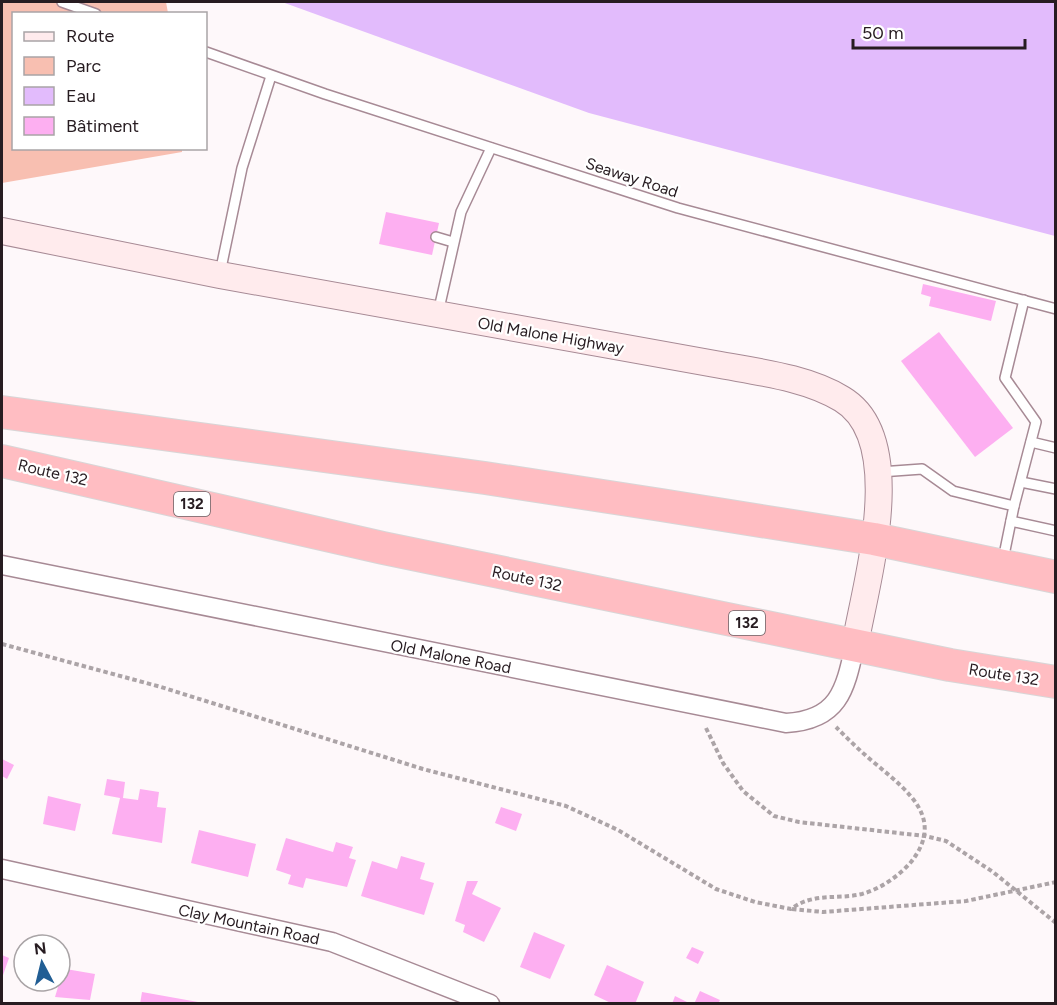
<svg xmlns="http://www.w3.org/2000/svg" width="1057" height="1005" font-family="Figtree,sans-serif">
<style>
.green{fill:#f8bfb1}
.water{fill:#e2bbfc}
.building{fill:#fdaff1}
.lines{fill:none;stroke-linecap:round;stroke-linejoin:round}
.lane-casing{stroke:#a78a95;stroke-width:12}
.street-casing{stroke:#a78a95;stroke-width:21}
.secondary-casing{stroke:#a78a95;stroke-width:28}
.highway-casing{stroke:#d8d6d7;stroke-width:34}
.path{stroke:#aca4a7;stroke-width:4;stroke-dasharray:4.5 3;stroke-linecap:butt}
.lane{stroke:#fff;stroke-width:9}
.street{stroke:#fff;stroke-width:18}
.secondary{stroke:#ffebed;stroke-width:26}
.highway{stroke:#ffbdc2;stroke-width:32}
.labels{text-anchor:middle;stroke-width:4.5;stroke-linejoin:round;paint-order:stroke}
.shield{fill:#fff;stroke:#686064;stroke-width:1.5}
.shield-label{font-size:15px;font-weight:bold;fill:#271c21}
.street-label{font-size:16px;fill:#271c21;stroke:#fff}
</style>
<rect width="100%" height="100%" fill="#fef8fa"/>
<!-- green -->
<polygon class="green" points="2,2 166,2 168,13 14,14 14,148 182,148 182,152 2,183"/>
<!-- water -->
<polygon class="water" points="282,2 1055,2 1055,236 589,113"/>
<!-- building -->
<g class="building">
<polygon points="386,212 439,223 432,255 379,244"/>
<polygon points="923,284 996,301 991,321 929,306 931,297 921,294"/>
<polygon points="939,332 1013,428 975,457 901,361"/>
<polygon points="2,759 14,765 7,779 2,776"/>
<polygon points="107,779 125,782 123,798 138,800 140,789 159,792 157,807 166,808 162,843 112,834 120,798 104,795"/>
<polygon points="48,796 81,804 75,831 43,824"/>
<polygon points="501,807 522,814 516,831 495,823"/>
<polygon points="199,830 256,844 248,877 191,863"/>
<polygon points="286,838 333,852 336,842 353,847 349,858 356,860 347,887 306,878 303,888 288,884 291,875 276,870"/>
<polygon points="401,856 425,863 420,879 434,883 424,915 361,896 372,861 397,869"/>
<polygon points="467,881 478,881 472,894 501,908 484,942 463,932 465,925 455,921"/>
<polygon points="534,932 565,945 550,979 520,967"/>
<polygon points="692,947 704,952 698,964 686,958"/>
<polygon points="2,955 9,958 2,978"/>
<polygon points="607,965 644,982 635,1004 613,1004 594,995"/>
<polygon points="60,968 95,974 90,1000 55,997 58,987 42,981 60,981"/>
<polygon points="700,991 720,1000 718,1004 694,1004"/>
<polygon points="142,992 198,1002 198,1004 140,1004"/>
<polygon points="675,996 691,1004 672,1004"/>
</g>
<g class="lines">
<!-- lane casing -->
<g class="lane-casing">
<g id="lane">
<polyline points="62,2 96,14"/>
<polyline points="206,52 325,94 678,208 1056,309"/>
<polyline points="436,237 453,242"/>
<polyline points="220,273 242,168 271,76"/>
<polyline points="438,313 461,212 491,148"/>
<polyline points="1031,442 1056,448"/>
<polyline points="880,472 922,469 953,491 1014,506 1003,560"/>
<polyline points="1021,482 1056,489"/>
<polyline points="1014,506 1036,422 1005,378 1024,300"/>
<polyline points="1011,521 1056,531"/>
</g>
</g>
<!-- street casing -->
<g class="street-casing">
<g id="street">
<path d="M2 565 786 723C839 720 845 690 855 645"/>
<polyline points="2,869 332,942 490,1004"/>
</g>
</g>
<!-- secondary casing -->
<g class="secondary-casing">
<path id="secondary" d="M2 231 220 275 715 364C757 372 806 377 842 399 909 439 866 582 855 645"/>
</g>
<!-- highway casing -->
<g class="highway-casing">
<g id="highway">
<polyline points="2,412 485,478 661,505 874,539 1056,577"/>
<polyline points="2,461 383,548 950,665 1056,682"/>
</g>
</g>
<!-- path -->
<g class="path">
<path d="M2 644 161 687 423 769 566 806 618 830 716 889 755 902 791 909C814 892 836 900 862 894 880 889 899 876 911 862 945 819 909 792 877 765 862 753 849 740 836 727"/>
<polyline points="706,728 723,763 743,791 774,816 799,822 925,836 946,841 993,872 1056,923"/>
<polyline points="792,909 823,912 966,901 1056,882"/>
</g>
<!-- lane -->
<use href="#lane" class="lane"/>
<!-- street -->
<use href="#street" class="street"/>
<!-- secondary -->
<use href="#secondary" class="secondary"/>
<!-- highway -->
<use href="#highway" class="highway"/>
</g>
<g class="labels">
<!-- shield labels -->
<g class="shield">
<rect x="174" y="492" width="36" height="24" rx="4.5"/>
<rect x="729" y="611" width="36" height="24" rx="4.5"/>
</g>
<g class="shield-label">
<text x="192" y="509">132</text>
<text x="747" y="628">132</text>
</g>
<!-- street labels -->
<g class="street-label">
<text transform="translate(632 177) rotate(18)" y="6">Seaway Road</text>
<text transform="translate(551 335) rotate(10)" y="6">Old Malone Highway</text>
<text transform="translate(53 472) rotate(13)" y="6">Route 132</text>
<text transform="translate(527 578) rotate(12)" y="6">Route 132</text>
<text transform="translate(451 656) rotate(11)" y="6">Old Malone Road</text>
<text transform="translate(1004 674) rotate(9)" y="6">Route 132</text>
<text transform="translate(249 924) rotate(12)" y="6">Clay Mountain Road</text>
</g>
</g>
<!-- border -->
<rect width="1057" height="1005" fill="none" stroke="#271c21" stroke-width="6"/>
<!-- legend -->
<rect x="12" y="12" width="195" height="138" fill="#ffffff" stroke="#a9a4a6" stroke-width="1.5"/>
<rect x="24" y="32" width="30" height="9" fill="#ffebed" stroke="#a9a4a6" stroke-width="1.5"/>
<text x="66" y="42" font-size="18" fill="#271c21">Route</text>
<rect x="24" y="57" width="30" height="18" fill="#f8bfb1" stroke="#a9a4a6" stroke-width="1.5"/>
<text x="66" y="72" font-size="18" fill="#271c21">Parc</text>
<rect x="24" y="87" width="30" height="18" fill="#e2bbfc" stroke="#a9a4a6" stroke-width="1.5"/>
<text x="66" y="102" font-size="18" fill="#271c21">Eau</text>
<rect x="24" y="117" width="30" height="18" fill="#fdaff1" stroke="#a9a4a6" stroke-width="1.5"/>
<text x="66" y="132" font-size="18" fill="#271c21">Bâtiment</text>
<!-- north arrow -->
<g transform="translate(42 963) rotate(353)"><circle r="28" fill="#ffffff" stroke="#a9a4a6" stroke-width="1.5"/>
<path d="M0-4.5L10 22L0 15L-10 22Z" fill="#215e94"/>
<text y="-9" font-size="16" font-weight="bold" text-anchor="middle" fill="#271c21">N</text>
</g>
<!-- scale -->
<path d="M853 39v9h172v-9" fill="none" stroke="#271c21" stroke-width="3"/>
<text x="862" y="39" font-size="18" fill="#271c21" stroke="#ffffff" stroke-width="4.5" paint-order="stroke">50 m</text>
</svg>
